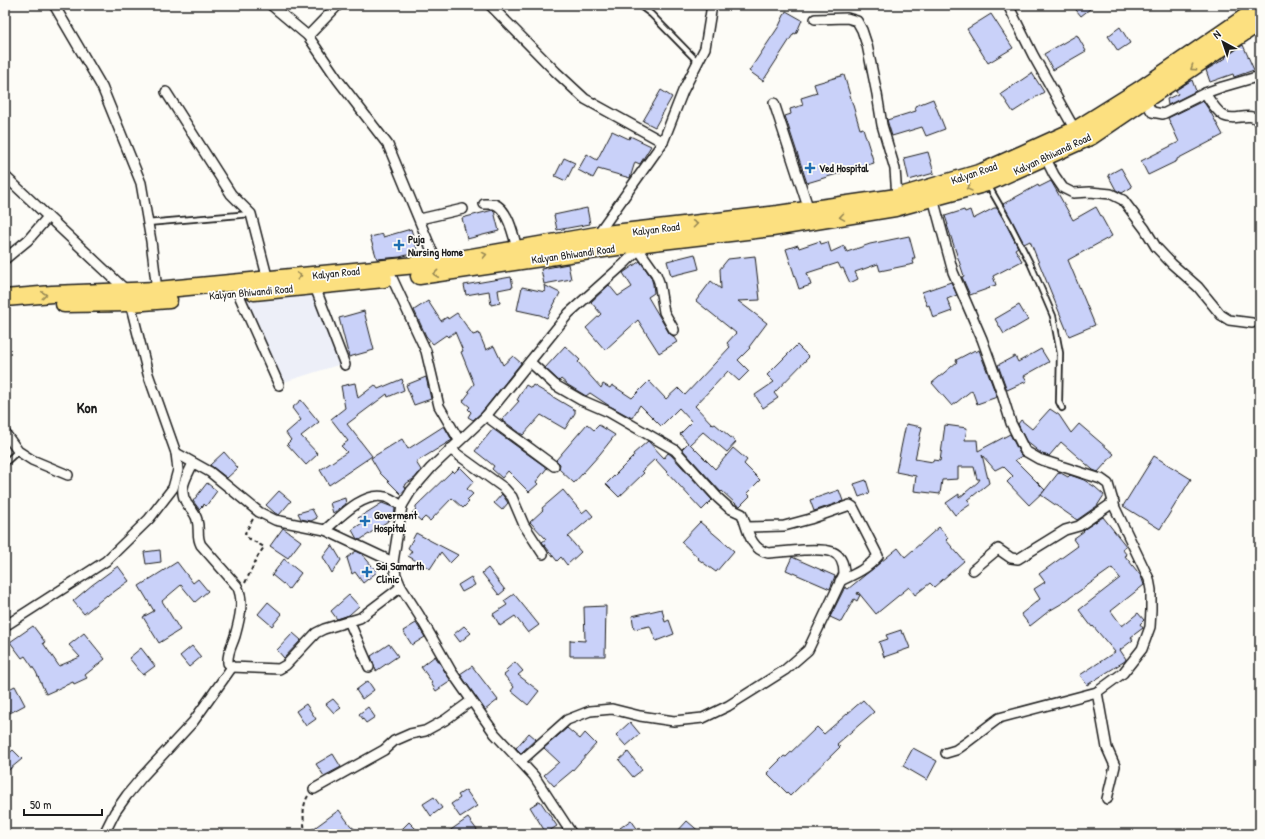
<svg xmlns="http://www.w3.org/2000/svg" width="1265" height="839" font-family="'Patrick Hand',sans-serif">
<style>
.built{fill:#edeff8}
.building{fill:#c9d1f9;stroke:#1c1c1c}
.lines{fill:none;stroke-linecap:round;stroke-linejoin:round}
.lane-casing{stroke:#1c1c1c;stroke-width:8}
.street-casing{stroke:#1c1c1c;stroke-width:12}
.highway-casing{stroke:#1c1c1c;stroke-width:19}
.path{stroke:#1c1c1c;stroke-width:2;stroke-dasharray:4 3;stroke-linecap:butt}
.lane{stroke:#fdfcf7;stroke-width:4.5}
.street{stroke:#fdfcf7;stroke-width:9}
.highway{stroke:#fce080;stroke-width:16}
.oneway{stroke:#978853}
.poi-dot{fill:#1f6fb2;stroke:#fdfcf7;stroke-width:1.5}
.labels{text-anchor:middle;stroke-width:3.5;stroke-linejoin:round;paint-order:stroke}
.street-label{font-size:11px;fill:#1c1c1c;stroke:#fdfcf7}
.poi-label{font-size:11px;font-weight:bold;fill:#1c1c1c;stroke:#fdfcf7;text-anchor:start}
.district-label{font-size:15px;font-weight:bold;fill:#1c1c1c;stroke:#fdfcf7}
</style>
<rect width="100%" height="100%" fill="#fdfcf7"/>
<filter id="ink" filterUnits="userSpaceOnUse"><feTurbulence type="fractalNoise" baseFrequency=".025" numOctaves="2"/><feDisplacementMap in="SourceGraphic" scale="8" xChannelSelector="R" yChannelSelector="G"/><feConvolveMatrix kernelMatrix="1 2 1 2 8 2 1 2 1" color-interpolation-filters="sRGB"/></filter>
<g filter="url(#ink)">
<!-- built -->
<polygon class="built" points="312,292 341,364 284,382 245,298"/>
<!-- building -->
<g class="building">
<polygon points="1072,5 1095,5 1081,16"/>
<polygon points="786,11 802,20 796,34 794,33 763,81 749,71 779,26"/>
<polygon points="991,14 1013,48 988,63 967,29"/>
<polygon points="1120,27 1130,43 1118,51 1108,36"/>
<polygon points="1077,35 1086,51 1053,70 1044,54"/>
<polygon points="1243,45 1254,70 1234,77 1233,74 1210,82 1206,70 1226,58 1225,57"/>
<polygon points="1032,73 1044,92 1013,112 1001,94"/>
<polygon points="844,75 860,129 863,128 874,163 807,183 785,116 791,114 790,109 803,105 801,98 817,93 814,84"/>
<polygon points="1192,80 1196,91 1168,105 1167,99 1178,94 1176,90"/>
<polygon points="661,90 672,97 655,127 643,121"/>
<polygon points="933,99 945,129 926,136 922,127 892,136 887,120 916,111 915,106"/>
<polygon points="1203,101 1211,113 1223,135 1177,159 1177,161 1148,175 1141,161 1179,142 1168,118"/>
<polygon points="612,131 629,139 630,136 651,146 640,164 635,162 630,178 598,169 593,178 578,170 587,154 597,160"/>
<polygon points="928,152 934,173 909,180 904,158"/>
<polygon points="564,158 575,163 566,181 555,176"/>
<polygon points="1121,168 1132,187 1122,193 1116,190 1108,175"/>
<polygon points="1051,181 1073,220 1096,207 1112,236 1068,260 1095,325 1069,336 1030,241 1024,244 1003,204 1038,185 1039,187"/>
<polygon points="587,208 590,224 557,230 554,215"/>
<polygon points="994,208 997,208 1005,222 1018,247 1015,249 1022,261 993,276 996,285 989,287 990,288 970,295 962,277 964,276 947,225 948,225 945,216 964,210 965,212 970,210 973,219"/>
<polygon points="493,210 494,211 499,231 467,239 462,218"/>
<polygon points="411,229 418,252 400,257 377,259 370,237 383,234 383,237"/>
<polygon points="909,236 915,258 912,258 914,264 880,271 878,264 855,272 858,279 850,283 843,268 841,269 838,263 807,273 811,285 799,289 786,249 798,245 799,248 820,241 821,244 828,242 831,252 844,246 847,252 870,244"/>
<polygon points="695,254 699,269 671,276 667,261"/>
<polygon points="755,256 760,300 738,301 767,323 749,347 750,348 738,360 749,371 739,381 728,371 695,406 713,425 715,424 736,442 727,452 703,432 690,444 715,469 733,448 747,460 744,464 760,480 747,493 750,496 740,506 736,504 722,491 721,492 682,449 688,443 680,434 692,422 679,408 661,426 640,405 632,418 608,405 590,393 586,396 568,385 561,379 559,381 545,368 565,346 580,360 578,362 601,388 603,384 610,388 612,385 632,398 649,381 666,399 678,388 685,395 730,347 727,343 736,333 696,301 711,281 721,289 720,269 728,259"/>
<polygon points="640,261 651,277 653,284 654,293 648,297 669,333 673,336 677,342 659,353 638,320 605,350 586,328 601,314 591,302 609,285 618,296 632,287 623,273"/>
<polygon points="568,264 571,279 544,284 541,269"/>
<polygon points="511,277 513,287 498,290 500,303 491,305 489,291 466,295 464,285"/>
<polygon points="951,282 957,295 947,299 952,311 933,318 929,305 927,306 922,292"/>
<polygon points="544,285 560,293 547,318 540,315 517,310 522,287 545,292"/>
<polygon points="428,301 441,321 447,317 448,319 457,313 473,335 479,333 486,350 494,346 503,365 513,356 521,363 482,412 473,420 468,417 471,412 468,409 470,407 463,401 470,392 468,391 474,384 461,352 463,351 455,332 448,337 446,335 433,344 426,336 414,310"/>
<polygon points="1019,305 1028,320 1004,334 995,319"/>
<polygon points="364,311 374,350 349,357 339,318"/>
<polygon points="797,345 809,357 774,393 778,398 763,408 755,395 774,382 767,375"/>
<polygon points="1041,349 1049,362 1024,376 1027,381 1007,390 998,365 1015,356 1018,362"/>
<polygon points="975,350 976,352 979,350 997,397 977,404 972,390 952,406 932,383 957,362 956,360"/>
<polygon points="426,377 431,399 414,405 406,385"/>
<polygon points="402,379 403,382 402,383 404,390 388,397 387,394 347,424 372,456 329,485 320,470 347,452 341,446 348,441 331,419 345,408 341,386 355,383 358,398 375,385 378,389"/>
<polygon points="526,385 531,388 533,385 575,410 575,413 565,429 541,415 523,435 502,420 519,401 517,400"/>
<polygon points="301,400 319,422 301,436 318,454 306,465 287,444 291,440 286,433 301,420 292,408"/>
<polygon points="1050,409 1059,415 1071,433 1079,424 1114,454 1098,472 1093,470 1061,442 1049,456 1042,454 1026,441 1018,424 1021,420 1032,429"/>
<polygon points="587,424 594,430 599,425 615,435 600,454 574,483 559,469 560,464 556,460"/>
<polygon points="906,424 922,427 915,459 933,462 933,460 940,461 945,425 967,428 965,440 977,440 978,451 1010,434 1020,454 1022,456 1015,460 1045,490 1029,505 1007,482 1013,476 1003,466 995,470 982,455 989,483 968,500 971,504 955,515 946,503 959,494 959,498 978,482 980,479 977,479 974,467 958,467 958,479 942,480 940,494 914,491 916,476 896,472"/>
<polygon points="444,426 452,440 416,462 421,470 415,478 404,485 406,488 401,494 380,473 371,458 402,439 408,449"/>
<polygon points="493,429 547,468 536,482 538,484 529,492 508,471 502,478 492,469 494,466 475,451"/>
<polygon points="648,441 664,458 668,453 671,455 712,500 702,510 655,459 642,471 644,473 619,497 606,484 634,456 633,454"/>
<polygon points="224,452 238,468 227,478 210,465"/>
<polygon points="1154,456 1191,479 1160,529 1123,506"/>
<polygon points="460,467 474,481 467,489 473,494 467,500 469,502 463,508 452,498 430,521 425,517 421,521 412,513 416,509 416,506 452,471 454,473"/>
<polygon points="1059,472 1068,477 1070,475 1084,480 1095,487 1104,495 1097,506 1077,520 1041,495"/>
<polygon points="866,480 870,493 859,497 854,484"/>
<polygon points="207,483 217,491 206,506 204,504 203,507 202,506 199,509 193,501"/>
<polygon points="563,490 582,513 587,509 593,516 568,537 581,552 567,565 561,557 557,561 542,542 546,539 530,522 543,510 542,508"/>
<polygon points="839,490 843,501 814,511 810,500"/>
<polygon points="279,491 291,501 279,515 275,513 266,505"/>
<polygon points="502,494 508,503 502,510 494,503"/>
<polygon points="345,498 346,504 333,513 330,503"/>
<polygon points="382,503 395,508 394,517 360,540 357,539 352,530 362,523 358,518"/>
<polygon points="312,509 317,518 311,521 301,519 298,513"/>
<polygon points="1103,517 1126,546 1122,549 1127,555 1125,556 1141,576 1144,585 1111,611 1122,626 1138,613 1144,620 1140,624 1143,628 1131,637 1133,640 1120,650 1126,659 1125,661 1087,685 1080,675 1115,652 1093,626 1092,627 1079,610 1120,578 1112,568 1061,604 1049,611 1030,626 1021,614 1040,599 1034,589 1045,582 1039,574 1078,546 1073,539 1084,531 1083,530"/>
<polygon points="700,522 734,551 716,572 698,559 699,558 681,542"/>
<polygon points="939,527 948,538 946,540 964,561 934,587 930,583 915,595 909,587 876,614 858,592 857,594 860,595 857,601 854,599 841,622 830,617 845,587 848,589 898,548 905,557"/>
<polygon points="283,528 301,541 288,558 270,546"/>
<polygon points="416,533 433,542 458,555 450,563 441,552 430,569 408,556 412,551 408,548"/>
<polygon points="332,545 341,560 332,573 323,557"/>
<polygon points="160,550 161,562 146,564 144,552"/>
<polygon points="356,551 362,554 377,572 363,583 355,572 352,574 347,558"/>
<polygon points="792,557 835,576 830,589 786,570"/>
<polygon points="284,559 301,573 289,589 272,575"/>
<polygon points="177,562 193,583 198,579 208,591 195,602 181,585 162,601 180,630 159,643 143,617 154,611 139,586"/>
<polygon points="118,566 129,581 108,596 107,595 84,614 73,601 92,585"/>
<polygon points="488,568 505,590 499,595 482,573"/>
<polygon points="471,577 475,585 462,592 458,585"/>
<polygon points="514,594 539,625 528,633 515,616 500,626 493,614 507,605 504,601"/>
<polygon points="349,595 359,606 349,615 337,619 331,611"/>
<polygon points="268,602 282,614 272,626 258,614"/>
<polygon points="606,606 605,656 570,656 570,640 585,641 584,607"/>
<polygon points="662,609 665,622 669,620 674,634 656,641 650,626 634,629 632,616"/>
<polygon points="416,623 425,637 412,645 403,631"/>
<polygon points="33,626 45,642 43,643 59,666 80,657 69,645 84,633 105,659 85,675 87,678 74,684 73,682 46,694 36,672 25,656 22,658 10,642"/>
<polygon points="464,626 471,633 460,642 454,634"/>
<polygon points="901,630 902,634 904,633 910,648 884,657 879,642 888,639 886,635"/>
<polygon points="293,633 301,640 284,658 277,650"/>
<polygon points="389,644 398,656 376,671 371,656"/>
<polygon points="192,646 201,657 189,667 180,656"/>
<polygon points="141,648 155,666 143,675 129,658"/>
<polygon points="435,656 451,681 436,691 431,683 432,682 421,667"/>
<polygon points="515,662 523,671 518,675 539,691 528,705 511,691 514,687 504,675 508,672 506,670"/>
<polygon points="472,666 498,700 485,710 460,674"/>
<polygon points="368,681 374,690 362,699 356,690"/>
<polygon points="15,686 25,705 10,713 5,703 5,691"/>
<polygon points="333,699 341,708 334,713 326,704"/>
<polygon points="863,700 874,712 837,744 840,747 790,796 767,773 784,756 786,757 817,727 824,734"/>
<polygon points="306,704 316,719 306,726 296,711"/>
<polygon points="368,707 375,717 366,723 359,714"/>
<polygon points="630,722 640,734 626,746 616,735"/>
<polygon points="567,728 580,739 585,733 596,744 572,771 554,786 544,775 559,762 544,748"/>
<polygon points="529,733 536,739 521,753 516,748"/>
<polygon points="913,748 937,761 927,780 903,766"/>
<polygon points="13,750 22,759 5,773 5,757"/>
<polygon points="628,752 642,770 633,777 619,760"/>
<polygon points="333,754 341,767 324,776 316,764"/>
<polygon points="466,790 477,806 460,817 451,804 460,798 458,795"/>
<polygon points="434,797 442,808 431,816 423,804"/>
<polygon points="540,801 557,826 546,833 530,807"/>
<polygon points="339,810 350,825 360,834 306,834"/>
<polygon points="468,818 480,834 445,834"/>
<polygon points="631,820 641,834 624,834 620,828"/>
<polygon points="687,821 702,834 675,834"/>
<polygon points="409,822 421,834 397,834"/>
</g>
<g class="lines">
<!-- lane casing -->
<g class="lane-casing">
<g id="lane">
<polyline points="639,5 651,14 698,62"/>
<polyline points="988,185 1008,220 1031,265 1053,316 1060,353 1059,402 1062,408"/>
<polyline points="147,223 251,214"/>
<polyline points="5,463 18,451"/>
</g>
</g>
<!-- street casing -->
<g class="street-casing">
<g id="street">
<polyline points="54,5 102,87 141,183 151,241 157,290"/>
<polyline points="271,5 308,36 338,80 388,145 437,263"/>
<polyline points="490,5 556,72 585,99 663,142"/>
<polyline points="1008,5 1033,55 1075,130"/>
<polyline points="815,19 847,18 857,21 862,30 867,45 877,94 882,125 895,169 897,197"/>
<polyline points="308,36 338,5"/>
<polyline points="166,92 231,194 251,214 268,280"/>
<path d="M1205 93C1210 101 1216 111 1224 116 1236 122 1250 110 1260 122"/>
<polyline points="1143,97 1152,112 1163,114 1205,93 1222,87 1260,76"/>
<polyline points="774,103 809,210"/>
<polyline points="1045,157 1054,175 1063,188 1073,193 1090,192 1111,194 1123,200 1145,229 1156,247 1172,264 1198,287 1221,315 1229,320 1252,323"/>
<polyline points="5,176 127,291 148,374 176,453 178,470 173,488 149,519 106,561 5,626"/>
<polyline points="933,198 953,272 982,339 1002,394 1011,423 1025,451 1039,459 1101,479 1108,484 1115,508 1149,579 1151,590 1151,610 1150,627 1142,649 1123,673 1097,692 1107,748 1115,766 1107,799"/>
<path d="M484 204C487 204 491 204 494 204 508 208 514 237 517 249"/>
<polyline points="420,219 463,209"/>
<polyline points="597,235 663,142 683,91 705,48 712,5"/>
<polyline points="639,250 656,274 659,282 664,312 674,330"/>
<polyline points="5,259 28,240 48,217"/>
<polyline points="392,278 426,351 439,406 459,440"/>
<polyline points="315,287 345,365"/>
<polyline points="238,293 279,385"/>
<polyline points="486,416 554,466"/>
<polyline points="5,433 18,451 32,460 68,475"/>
<polyline points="450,449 504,488 512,497 524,525 543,554"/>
<polyline points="176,453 210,472 259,512 275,520 325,530 393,562 396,575 401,587 419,615 451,671 495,734 534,776 572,834"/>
<path d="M193 463C187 477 177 489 187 504 191 509 196 514 197 520 200 530 196 536 201 545L237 586C245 601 239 621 235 636 232 646 227 652 228 663L232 667 279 669 286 665 316 633 324 629 360 618 401 587"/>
<path d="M747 527 784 526 810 519 850 505 853 507 878 556C867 569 855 574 840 581"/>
<path d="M325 530C339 518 364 491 385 497 391 498 397 503 402 506"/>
<polyline points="393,562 402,506 411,491 431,468 486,416 569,313 625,263 644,244"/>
<polyline points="973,570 998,549 1011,558 1018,559 1065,530 1079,526 1114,502"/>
<polyline points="349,621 369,667"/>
<polyline points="946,753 956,750 966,743 999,718 1097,692"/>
<path d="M521 761 567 720 590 711 612 709 640 716 674 721 703 718 728 706 785 670 808 650 844 574C844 547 824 549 803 550 792 551 780 552 768 553 750 549 748 530 742 514L729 508 718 498 675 450 609 412 581 400 555 385 530 362"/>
<polyline points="314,789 384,750 394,741 410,734 425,731 445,720 471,701"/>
<polyline points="104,834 115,812 127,795 142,777 193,722 232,667"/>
</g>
</g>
<!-- highway casing -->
<g class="highway-casing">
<g id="highway">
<polyline points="419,276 645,243 772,228 895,208 987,183 1092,136 1260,22"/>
<polyline points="254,292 384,279"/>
<polyline points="5,298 52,294 157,290 437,263 597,235 778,214 897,197 982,172 1075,130 1139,90 1260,7"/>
<polyline points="64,304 131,303 169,300"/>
</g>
</g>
<!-- path -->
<g class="path">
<polyline points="245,583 258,556 264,547 248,538 245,533 253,519"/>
<path d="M305 834C304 822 301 807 308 796"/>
</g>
<!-- lane -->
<use href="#lane" class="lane"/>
<!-- street -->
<use href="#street" class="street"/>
<!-- highway -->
<use href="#highway" class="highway"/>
</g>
<!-- one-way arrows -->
<defs><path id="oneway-chevron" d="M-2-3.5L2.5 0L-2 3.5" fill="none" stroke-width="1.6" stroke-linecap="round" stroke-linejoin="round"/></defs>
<g class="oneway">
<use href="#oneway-chevron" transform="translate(1193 68) rotate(146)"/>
<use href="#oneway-chevron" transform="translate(969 188) rotate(165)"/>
<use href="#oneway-chevron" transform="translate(842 217) rotate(171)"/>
<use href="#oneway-chevron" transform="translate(695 224) rotate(-7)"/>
<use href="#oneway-chevron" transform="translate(484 255) rotate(-10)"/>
<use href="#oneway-chevron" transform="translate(436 274) rotate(174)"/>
<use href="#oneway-chevron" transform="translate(299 276) rotate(-6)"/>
<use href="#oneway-chevron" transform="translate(44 295) rotate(-5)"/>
</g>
</g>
<!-- markers -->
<g class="poi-dot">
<path d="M808 162h4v4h4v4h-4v4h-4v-4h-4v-4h4z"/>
<path d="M397 239h4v4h4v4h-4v4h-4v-4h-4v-4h4z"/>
<path d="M363 515h4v4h4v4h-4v4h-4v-4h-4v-4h4z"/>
<path d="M365 566h4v4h4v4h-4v4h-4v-4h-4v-4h4z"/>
</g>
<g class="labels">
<!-- street labels -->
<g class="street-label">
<text transform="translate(1052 154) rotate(-25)" y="4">Kalyan Bhiwandi Road</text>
<text transform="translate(974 173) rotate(-19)" y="4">Kalyan Road</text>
<text transform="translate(656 229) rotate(-7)" y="4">Kalyan Road</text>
<text transform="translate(573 254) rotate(-8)" y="4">Kalyan Bhiwandi Road</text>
<text transform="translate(336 273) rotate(-6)" y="4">Kalyan Road</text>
<text transform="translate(251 292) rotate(-5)" y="4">Kalyan Bhiwandi Road</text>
</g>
<!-- poi labels -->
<g class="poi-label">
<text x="819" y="172">Ved Hospital</text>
<text x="408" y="243">Puja<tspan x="408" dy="13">Nursing Home</tspan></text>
<text x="374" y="519">Goverment<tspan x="374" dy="13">Hospital</tspan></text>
<text x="376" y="570">Sai Samarth<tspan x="376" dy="13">Clinic</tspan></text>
</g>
<!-- district labels -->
<g class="district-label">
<text x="87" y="413">Kon</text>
</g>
</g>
<!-- margin -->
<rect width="1265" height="839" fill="none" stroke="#fdfcf7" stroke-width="20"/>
<rect x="10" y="10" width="1245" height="819" fill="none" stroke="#1c1c1c" stroke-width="1.5" filter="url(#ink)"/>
<!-- north arrow -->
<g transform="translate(1223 42) rotate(320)" stroke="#fdfcf7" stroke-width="3" paint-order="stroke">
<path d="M0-3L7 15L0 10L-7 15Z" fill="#1c1c1c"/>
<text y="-6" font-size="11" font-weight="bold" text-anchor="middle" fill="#1c1c1c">N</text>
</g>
<!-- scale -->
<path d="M24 809v6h78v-6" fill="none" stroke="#1c1c1c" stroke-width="2"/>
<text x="30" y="809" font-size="12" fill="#1c1c1c" stroke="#fdfcf7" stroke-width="3" paint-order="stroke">50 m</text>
</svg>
